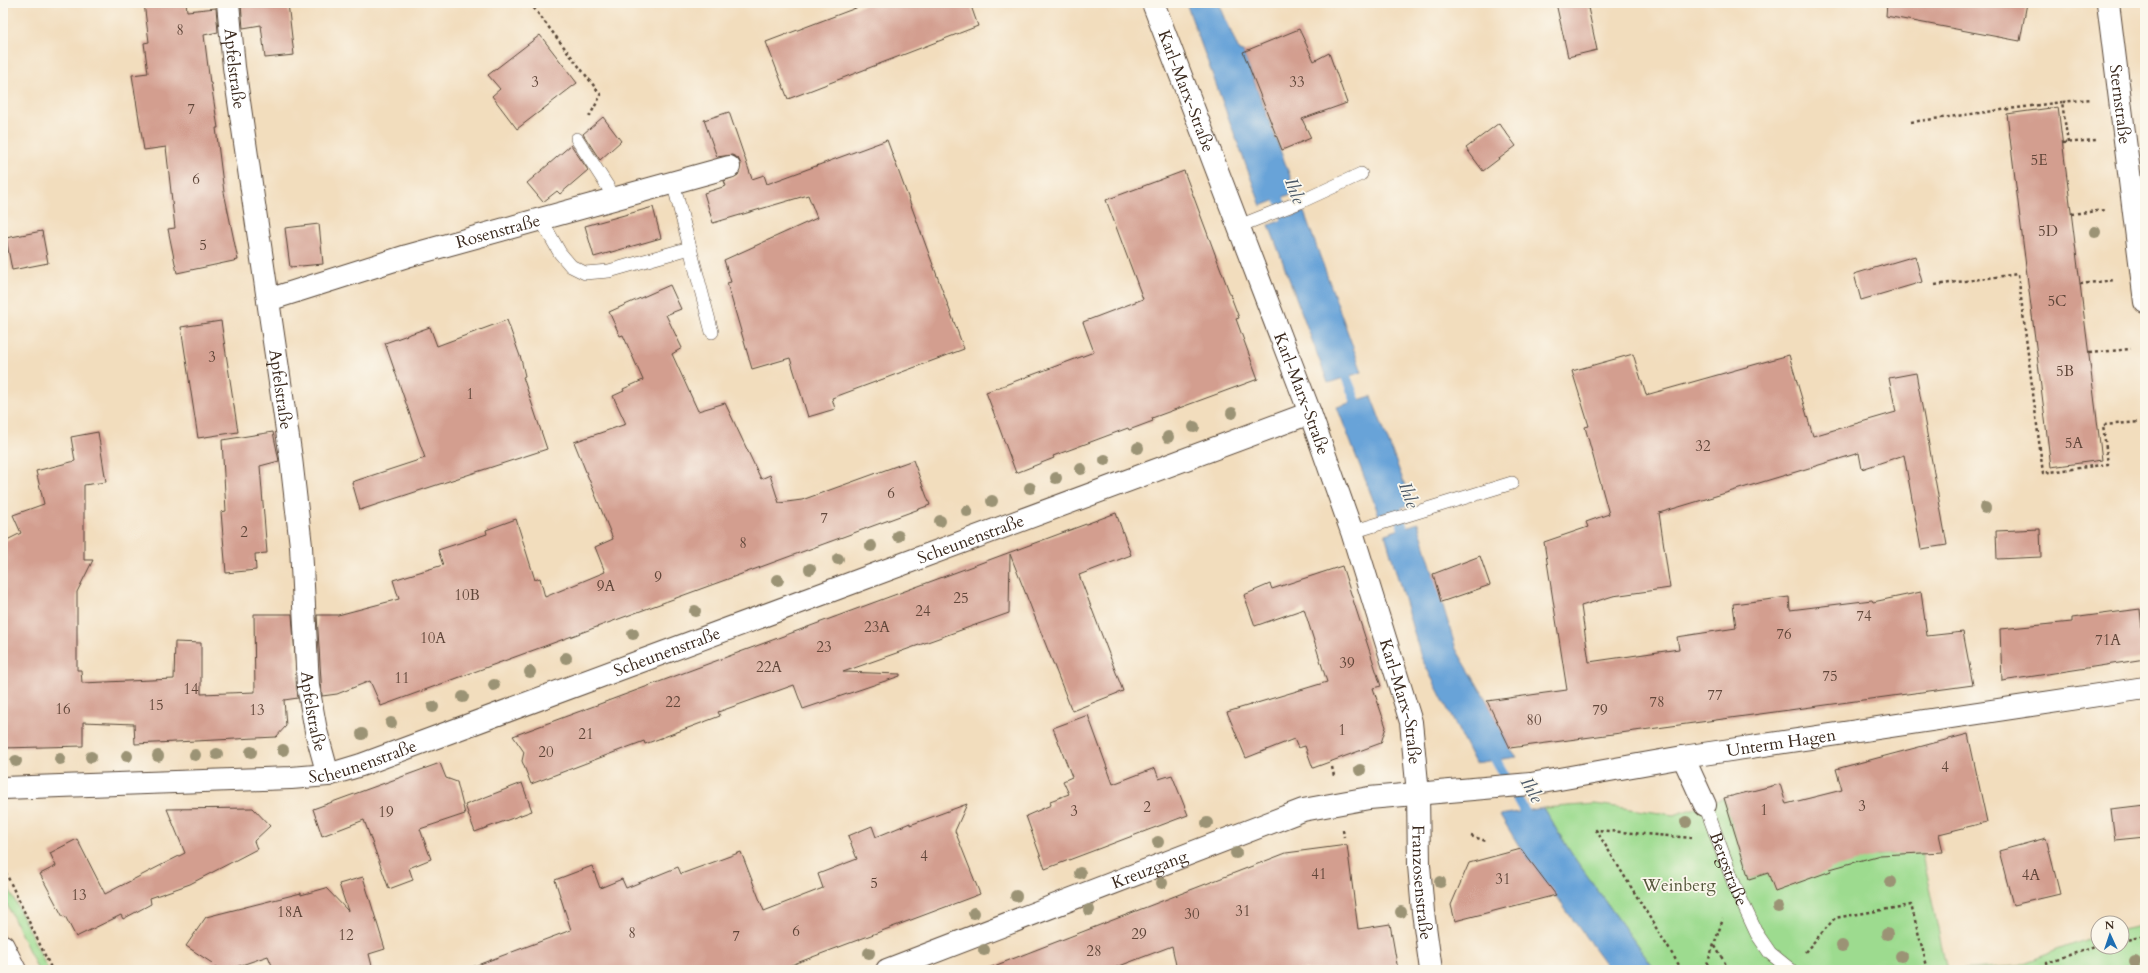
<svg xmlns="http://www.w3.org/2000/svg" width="2148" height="973" font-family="Cardo,serif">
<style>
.green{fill:#9ddb8f;stroke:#6c8256}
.water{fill:#68a3d8;stroke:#52667b}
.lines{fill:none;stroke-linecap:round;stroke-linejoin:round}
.stream{stroke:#68a3d8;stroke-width:10}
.building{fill:#d39e8f}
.lane-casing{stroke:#564536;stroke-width:14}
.street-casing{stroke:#564536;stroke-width:24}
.path{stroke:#564536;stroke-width:2.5;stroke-dasharray:3 3;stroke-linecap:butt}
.lane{stroke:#fff;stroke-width:13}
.street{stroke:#fff;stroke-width:22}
.tree{fill:#9b9375}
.labels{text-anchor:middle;stroke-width:3.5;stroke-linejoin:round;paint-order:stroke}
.number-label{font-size:15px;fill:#61473a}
.street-label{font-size:17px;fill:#3b2a1e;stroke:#fbf7ec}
.park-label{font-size:17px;fill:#54563a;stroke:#fbf7ec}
.water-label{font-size:18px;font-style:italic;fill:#4d5a68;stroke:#fbf7ec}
</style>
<rect width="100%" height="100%" fill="#fbf7ec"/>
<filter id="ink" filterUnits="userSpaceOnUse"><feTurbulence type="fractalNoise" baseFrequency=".025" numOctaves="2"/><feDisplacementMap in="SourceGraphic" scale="8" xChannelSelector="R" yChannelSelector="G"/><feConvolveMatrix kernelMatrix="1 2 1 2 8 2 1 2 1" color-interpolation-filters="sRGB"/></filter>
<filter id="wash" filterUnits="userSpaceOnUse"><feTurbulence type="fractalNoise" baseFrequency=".012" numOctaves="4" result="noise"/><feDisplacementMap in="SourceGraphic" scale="16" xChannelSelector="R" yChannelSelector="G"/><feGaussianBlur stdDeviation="0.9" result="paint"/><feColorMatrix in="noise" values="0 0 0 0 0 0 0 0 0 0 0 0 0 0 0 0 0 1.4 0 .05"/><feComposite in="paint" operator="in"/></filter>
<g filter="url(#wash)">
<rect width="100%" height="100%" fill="#f2ddbd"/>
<!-- green -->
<g class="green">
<polygon points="1724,798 1749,879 1769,873 1880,855 1921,851 1947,970 1655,970 1573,856 1543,808 1595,804 1674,815"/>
<polygon points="3,876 48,970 38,970 3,896"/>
<polygon points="2145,924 2145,970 1952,970 2016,966 2098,935 2098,947 2122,947 2122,929"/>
</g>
<!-- water -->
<g class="water">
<polygon points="1186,3 1219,3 1239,51 1243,52 1296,192 1261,206"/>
<polygon points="1304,212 1362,372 1328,383 1269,225"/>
<polygon points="1371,396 1412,504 1379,515 1337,407"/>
<polygon points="1418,523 1456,649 1487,701 1510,748 1517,757 1475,763 1421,657 1385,534"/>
<polygon points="1543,808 1573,856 1655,970 1610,970 1521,849 1500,815"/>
</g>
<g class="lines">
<!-- stream -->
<g class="stream">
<polyline points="1274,186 1291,231"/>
<polyline points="1341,364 1360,412"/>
<polyline points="1392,496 1407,540"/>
<polyline points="1489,748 1531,823"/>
</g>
</g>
<g id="blocks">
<!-- building -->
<g class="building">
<polygon points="144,3 186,3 187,11 216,8 218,32 204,35 210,83 211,83 218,128 216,128 224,192 238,260 177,273 168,229 175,228 166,147 144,150 132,75 148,73 144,43 149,42"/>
<polygon points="253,3 288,3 294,55 265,58 261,25 243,28 241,4"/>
<polygon points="869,3 970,3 978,26 788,99 766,42"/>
<polygon points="1556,3 1587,3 1597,50 1568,57"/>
<polygon points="1887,3 2027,3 2020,41 1886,16"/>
<polygon points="1299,29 1314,61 1329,53 1347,103 1302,119 1311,138 1282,150 1243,52"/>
<polygon points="540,35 577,83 517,129 492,96 500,89 488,75"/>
<polygon points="2058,107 2102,460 2051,467 2007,114"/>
<polygon points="729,112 752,179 764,175 767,184 887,140 964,349 832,398 835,409 808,417 790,358 752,369 727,283 731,282 724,260 817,218 808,195 713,223 704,193 726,186 724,181 738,175 741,164 738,158 732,155 717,157 704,120"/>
<polygon points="603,117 621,141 600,160 583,134"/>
<polygon points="1499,123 1516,146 1483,171 1466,148"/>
<polygon points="571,145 588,170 560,194 557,191 543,202 527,183"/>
<polygon points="1184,171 1239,318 1236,319 1258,379 1152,418 1153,421 1129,430 1128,428 1053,456 1054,458 1016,473 986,392 1094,352 1083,322 1143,299 1106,200"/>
<polygon points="653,207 661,238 594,257 585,226"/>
<polygon points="319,224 323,264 290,267 285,228"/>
<polygon points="42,231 48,263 12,270 6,238"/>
<polygon points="1915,256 1922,282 1861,300 1854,274"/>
<polygon points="670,285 681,309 666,315 682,348 672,354 698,411 725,403 761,479 770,475 779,503 802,500 913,460 930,505 381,706 370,681 337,694 322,696 317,615 338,615 399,599 393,580 443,565 438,550 487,534 486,530 516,519 535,580 540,578 545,597 605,572 595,547 613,539 574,442 626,424 613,396 624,391 623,389 643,380 623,335 620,336 609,312"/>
<polygon points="507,320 521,359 525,376 523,377 547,449 360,510 352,482 425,458 385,343 430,327 437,346"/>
<polygon points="221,321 238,432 198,438 181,327"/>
<polygon points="1633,354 1646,395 1789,355 1813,436 1896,412 1889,378 1916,373 1947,545 1921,549 1904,455 1862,469 1859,453 1659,513 1670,588 1613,596 1581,606 1589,662 1679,649 1677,637 1736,628 1733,604 1789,597 1790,610 1872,600 1873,602 1921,592 1927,636 1963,632 1973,685 1510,748 1487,701 1567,690 1544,542 1588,527 1586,522 1609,514 1585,427 1589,426 1572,371"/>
<polygon points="98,432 106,482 84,485 84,560 93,560 77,592 77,670 81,670 82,683 174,679 175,642 201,643 201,694 255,692 254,614 292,614 298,698 284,700 286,726 276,737 135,744 134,724 83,722 83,746 3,748 3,542 21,533 13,515 44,504 36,471 75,461 71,437"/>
<polygon points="273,432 279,461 260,466 267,553 255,554 256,570 226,573 221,512 226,511 222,440"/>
<polygon points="1116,513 1131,555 1079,575 1123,691 1072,711 1010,554 1009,613 843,672 900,674 900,676 803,709 794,685 718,712 720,716 645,744 644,741 531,784 522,761 524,752 513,736"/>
<polygon points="2040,529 2041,557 1997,559 1996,531"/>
<polygon points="1480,556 1490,585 1441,602 1433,574"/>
<polygon points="1342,566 1381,686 1373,688 1386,727 1381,743 1313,768 1305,746 1298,748 1294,739 1246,758 1227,712 1327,682 1304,609 1255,626 1244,595 1270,584 1272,589"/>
<polygon points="2140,609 2145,659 2002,681 2000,629 2072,622 2072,618"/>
<polygon points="1088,715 1113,784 1155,768 1159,779 1172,775 1188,815 1045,869 1026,816 1051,805 1050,801 1069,794 1063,781 1072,777 1053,728"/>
<polygon points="1968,734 1987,822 1939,834 1943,852 1880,855 1830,869 1831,871 1775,891 1768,873 1749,879 1724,798 1780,784 1786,804 1842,790 1836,769"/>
<polygon points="440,763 446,778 457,782 465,814 420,829 431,859 409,868 413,880 389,889 364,820 322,836 313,809"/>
<polygon points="522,783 532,811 475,832 465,805"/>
<polygon points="967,804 955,831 980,894 778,970 472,970 472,967 571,930 555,880 592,866 600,888 622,879 626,888 678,867 681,874 741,852 764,911 823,888 818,874 857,859 848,836 872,826 876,837 910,823 910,825"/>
<polygon points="2145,805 2145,837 2115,840 2111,809"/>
<polygon points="253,808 270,826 254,841 257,849 190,884 150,898 151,904 123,919 121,915 76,937 65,916 63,917 40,874 56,866 50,853 77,839 105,894 185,853 167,809"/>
<polygon points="2046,838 2060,894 2013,905 1999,851"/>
<polygon points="1347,845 1358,929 1390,924 1398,970 1177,970 1172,946 1109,970 990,970 989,968 1286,853"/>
<polygon points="1521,849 1556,895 1455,921 1451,905 1469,863"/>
<polygon points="363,877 385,949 369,954 373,970 274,970 268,956 227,970 217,970 215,965 186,946 206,917 301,893 301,895 326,888 348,911 339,884"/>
</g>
</g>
</g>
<g filter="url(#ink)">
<use href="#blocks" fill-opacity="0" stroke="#564536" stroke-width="1"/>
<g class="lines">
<!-- lane casing -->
<g class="lane-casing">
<g id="lane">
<polyline points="577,139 615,198"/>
<polyline points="540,218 560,253 571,266 585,273 609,271 690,248 673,182"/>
<polyline points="1239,226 1300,202 1361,174"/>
<polyline points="690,248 712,332"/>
<polyline points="1352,532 1512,483"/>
<path id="s1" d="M1705 805 1736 889 1757 934 1770 953 1791 970"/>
</g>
</g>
<!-- street casing -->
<g class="street-casing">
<g id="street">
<path id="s2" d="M228 3 234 67 291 458 301 546 308 686 316 731 328 775"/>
<path id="s3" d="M1153 3 1310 413 1352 532 1411 722 1418 793 1419 865 1423 912 1431 970"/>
<path id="s4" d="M2108 3 2145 302"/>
<path id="s5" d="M268 300 407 256 729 167"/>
<polyline points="1683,757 1705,805"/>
<path id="s6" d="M3 788 291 778 328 775 361 765 1310 413"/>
<polyline points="3,946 15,970"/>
<path id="s7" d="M887 970 1303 810 1369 798 1531 784 1683 757 2145 688"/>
</g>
</g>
<!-- path -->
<g class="path">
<polyline points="530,3 601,95 588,119"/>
<polyline points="1911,122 2062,102"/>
<polyline points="2063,143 2096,140"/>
<polyline points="2068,143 2062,102 2091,99"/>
<polyline points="2071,214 2105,210"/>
<polyline points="2080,284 2114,280"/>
<polyline points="1935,285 2018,274 2043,473 2108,464 2103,425 2139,422"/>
<polyline points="2089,353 2131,349"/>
<polyline points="1332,767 1334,776"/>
<polyline points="1343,830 1344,837"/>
<polyline points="1471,836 1486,841"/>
<polyline points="3,867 52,970"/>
<polyline points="2122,941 2145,936"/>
<polyline points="1715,946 1729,970"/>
<polyline points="1805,952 1835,918 1911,905 1928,970"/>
<polyline points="1682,970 1596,830 1692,838"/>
<polyline points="1705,970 1723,919"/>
<polyline points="2048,970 2047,962 2098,946"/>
</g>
<!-- lane -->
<use href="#lane" class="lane"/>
<!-- street -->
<use href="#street" class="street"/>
</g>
<!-- trees -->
<g class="tree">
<circle cx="2095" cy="232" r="6"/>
<circle cx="1232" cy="413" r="6"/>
<circle cx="1194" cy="427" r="6"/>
<circle cx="1168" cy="437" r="6"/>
<circle cx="1138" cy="448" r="6"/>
<circle cx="1105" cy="460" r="6"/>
<circle cx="1081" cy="469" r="6"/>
<circle cx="1056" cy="478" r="6"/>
<circle cx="1030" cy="488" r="6"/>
<circle cx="992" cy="501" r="6"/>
<circle cx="1985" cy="508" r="6"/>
<circle cx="967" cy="511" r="6"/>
<circle cx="940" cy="521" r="6"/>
<circle cx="898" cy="536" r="6"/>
<circle cx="871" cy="546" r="6"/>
<circle cx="838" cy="559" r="6"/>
<circle cx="810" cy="569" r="6"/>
<circle cx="778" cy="580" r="6"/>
<circle cx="695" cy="611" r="6"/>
<circle cx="633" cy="634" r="6"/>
<circle cx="566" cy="658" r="6"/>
<circle cx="530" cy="672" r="6"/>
<circle cx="494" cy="685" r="6"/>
<circle cx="463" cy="697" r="6"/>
<circle cx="433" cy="707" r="6"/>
<circle cx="391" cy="723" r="6"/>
<circle cx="362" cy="734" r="6"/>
<circle cx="283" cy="750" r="6"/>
<circle cx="251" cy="752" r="6"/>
<circle cx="217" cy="754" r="6"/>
<circle cx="195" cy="755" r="6"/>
<circle cx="127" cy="756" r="6"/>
<circle cx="158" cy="756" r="6"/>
<circle cx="91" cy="757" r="6"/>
<circle cx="60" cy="759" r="6"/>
<circle cx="16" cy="761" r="6"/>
<circle cx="1360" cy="770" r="6"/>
<circle cx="1686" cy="822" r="6"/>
<circle cx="1207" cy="823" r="6"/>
<circle cx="1158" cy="842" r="6"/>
<circle cx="1236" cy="853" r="6"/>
<circle cx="1080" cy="873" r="6"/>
<circle cx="1440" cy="882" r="6"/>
<circle cx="1891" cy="882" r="6"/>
<circle cx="1162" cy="883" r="6"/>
<circle cx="1016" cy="896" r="6"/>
<circle cx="1778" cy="907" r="6"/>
<circle cx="1089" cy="910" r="6"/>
<circle cx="1401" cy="912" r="6"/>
<circle cx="974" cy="913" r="6"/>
<circle cx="1887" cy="934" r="6"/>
<circle cx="1842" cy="946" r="6"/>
<circle cx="984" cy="950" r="6"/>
<circle cx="869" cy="953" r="6"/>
<circle cx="1901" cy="956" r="6"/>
<circle cx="2135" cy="962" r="6"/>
</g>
</g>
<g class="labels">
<!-- number labels -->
<g class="number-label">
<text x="180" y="35">8</text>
<text x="535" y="87">3</text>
<text x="1297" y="87">33</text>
<text x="191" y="114">7</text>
<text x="2039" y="165">5E</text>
<text x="196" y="184">6</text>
<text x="2048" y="236">5D</text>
<text x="203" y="250">5</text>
<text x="2057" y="306">5C</text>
<text x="212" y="362">3</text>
<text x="2065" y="376">5B</text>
<text x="470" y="399">1</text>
<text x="2074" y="448">5A</text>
<text x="1703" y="451">32</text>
<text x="891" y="498">6</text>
<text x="824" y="523">7</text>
<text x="244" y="537">2</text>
<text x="743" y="548">8</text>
<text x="658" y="582">9</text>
<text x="606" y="591">9A</text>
<text x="467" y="600">10B</text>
<text x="961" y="603">25</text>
<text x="923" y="616">24</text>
<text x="1864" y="621">74</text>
<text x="877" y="632">23A</text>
<text x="1784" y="639">76</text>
<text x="433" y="643">10A</text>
<text x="2108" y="645">71A</text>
<text x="824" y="652">23</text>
<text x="1347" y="668">39</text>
<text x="769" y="672">22A</text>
<text x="1830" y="681">75</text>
<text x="402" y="683">11</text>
<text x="191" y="694">14</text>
<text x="1715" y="700">77</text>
<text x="673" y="707">22</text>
<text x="1657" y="707">78</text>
<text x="156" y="710">15</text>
<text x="63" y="714">16</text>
<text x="257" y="715">13</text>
<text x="1600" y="715">79</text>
<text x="1534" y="725">80</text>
<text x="1342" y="735">1</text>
<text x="586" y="739">21</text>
<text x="546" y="757">20</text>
<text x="1945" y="772">4</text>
<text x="1862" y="811">3</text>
<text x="1147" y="812">2</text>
<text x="1764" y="815">1</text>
<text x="1074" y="816">3</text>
<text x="386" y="817">19</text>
<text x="924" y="861">4</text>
<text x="1319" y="879">41</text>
<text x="2031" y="880">4A</text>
<text x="1503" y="884">31</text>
<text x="874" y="888">5</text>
<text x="79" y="900">13</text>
<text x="1243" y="916">31</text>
<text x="290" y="917">18A</text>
<text x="1192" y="919">30</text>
<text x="796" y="936">6</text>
<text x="632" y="938">8</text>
<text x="1139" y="939">29</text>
<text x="346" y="940">12</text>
<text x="736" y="941">7</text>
<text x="1094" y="956">28</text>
</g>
<!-- street labels -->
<g class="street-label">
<text dy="6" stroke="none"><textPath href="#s2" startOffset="66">Apfelstraße</textPath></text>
<text dy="6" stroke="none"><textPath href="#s3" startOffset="94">Karl-Marx-Straße</textPath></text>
<text dy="6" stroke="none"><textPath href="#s4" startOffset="102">Sternstraße</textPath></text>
<text dy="6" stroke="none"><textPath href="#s5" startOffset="240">Rosenstraße</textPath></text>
<text dy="6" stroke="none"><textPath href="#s2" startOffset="390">Apfelstraße</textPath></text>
<text dy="6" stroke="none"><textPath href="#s3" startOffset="418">Karl-Marx-Straße</textPath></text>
<text dy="6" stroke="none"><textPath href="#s6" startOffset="1010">Scheunenstraße</textPath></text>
<text dy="6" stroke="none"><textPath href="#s6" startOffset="686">Scheunenstraße</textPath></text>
<text dy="6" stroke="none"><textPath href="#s3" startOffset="742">Karl-Marx-Straße</textPath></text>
<text dy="6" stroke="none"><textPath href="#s2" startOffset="714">Apfelstraße</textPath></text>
<text dy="6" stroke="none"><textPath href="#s7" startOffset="929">Unterm Hagen</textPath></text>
<text dy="6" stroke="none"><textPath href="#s6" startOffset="362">Scheunenstraße</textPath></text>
<text dy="6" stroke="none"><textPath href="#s1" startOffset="68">Bergstraße</textPath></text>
<text dy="6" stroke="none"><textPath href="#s7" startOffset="281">Kreuzgang</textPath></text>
<text dy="6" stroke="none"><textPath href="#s3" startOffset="925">Franzosenstraße</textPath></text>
</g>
<!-- park labels -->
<g class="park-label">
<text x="1679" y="891">Weinberg</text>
</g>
<!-- water labels -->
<g class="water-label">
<text transform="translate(1295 191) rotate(69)" y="6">Ihle</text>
<text transform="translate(1409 495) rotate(70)" y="6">Ihle</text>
<text transform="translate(1532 790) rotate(61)" y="6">Ihle</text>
</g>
</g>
<!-- margin -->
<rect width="2148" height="973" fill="none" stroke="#fbf7ec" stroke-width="16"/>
<!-- north arrow -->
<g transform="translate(2110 935) rotate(357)"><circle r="19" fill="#fbf7ec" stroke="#aea59a"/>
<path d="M0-3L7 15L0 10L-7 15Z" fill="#1f6fb2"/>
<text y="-6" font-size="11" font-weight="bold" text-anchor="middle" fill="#3b2a1e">N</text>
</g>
</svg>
